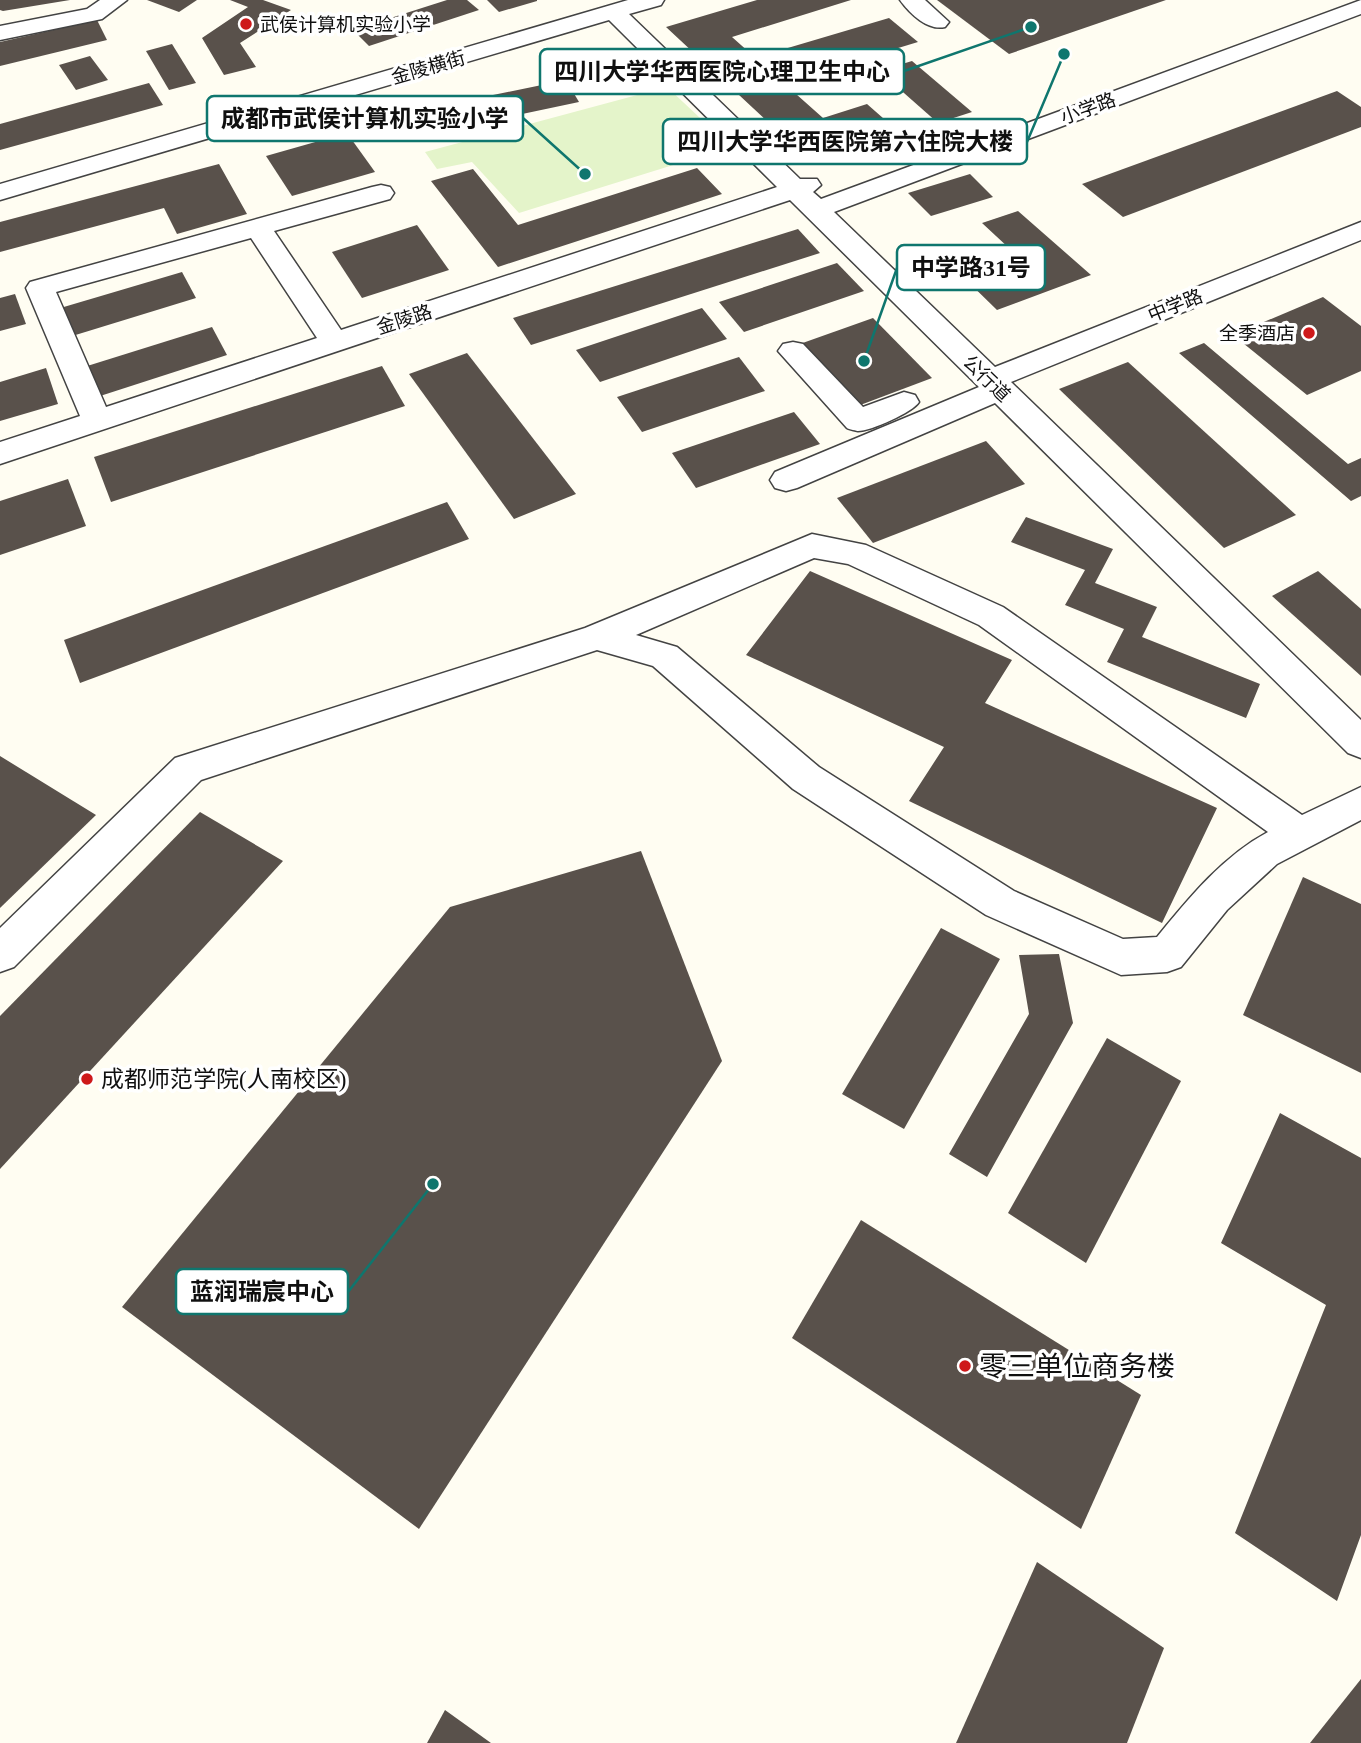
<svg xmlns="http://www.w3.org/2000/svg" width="1361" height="1743" font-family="'Times New Roman','Noto Sans SC',serif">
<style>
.pitch{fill:#e4f4ca}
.building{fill:#59514b}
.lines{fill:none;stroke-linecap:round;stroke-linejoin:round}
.minor-casing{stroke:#434343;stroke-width:3}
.minor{fill:#fff;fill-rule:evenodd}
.poi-dot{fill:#ce191a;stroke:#fff;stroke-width:2.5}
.labels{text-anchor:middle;stroke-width:7;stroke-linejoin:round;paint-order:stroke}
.far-poi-label{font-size:19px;fill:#101010;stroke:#fff;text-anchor:start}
.far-street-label{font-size:19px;fill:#101010;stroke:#fff}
.poi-label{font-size:23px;fill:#101010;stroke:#fff;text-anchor:start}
.near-poi-label{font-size:28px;fill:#101010;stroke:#fff;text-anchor:start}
.leader{fill:none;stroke:#0f766e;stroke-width:2.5}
.callout-dot{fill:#0f766e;stroke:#fff;stroke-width:2.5}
.callout{fill:#fff;stroke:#0f766e;stroke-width:2.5}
.callout-label{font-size:24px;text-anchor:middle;font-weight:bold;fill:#101010}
</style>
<rect width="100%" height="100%" fill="#fffdf2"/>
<!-- pitch -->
<polygon class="pitch" points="667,87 731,147 519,213 472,162 437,169 425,152"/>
<!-- building -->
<g class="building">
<polygon points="0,0 70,0 3,11 0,10"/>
<polygon points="147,0 197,0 179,12"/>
<polygon points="230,0 263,0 291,10 240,43 256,67 224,75 202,38 248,7"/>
<polygon points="447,0 467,0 479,10 369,46 353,30"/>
<polygon points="487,0 537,0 537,1 499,12"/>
<polygon points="757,0 851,0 732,37 823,118 867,104 900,133 811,162 666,27"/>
<polygon points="937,0 1166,0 1009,54"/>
<polygon points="889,18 918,42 809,75 781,50"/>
<polygon points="97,20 107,40 0,66 0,42"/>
<polygon points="172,44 196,83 169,90 146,51"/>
<polygon points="90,56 108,80 76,90 59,65"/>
<polygon points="912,61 972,112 938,123 879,71"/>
<polygon points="566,80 579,102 466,126 454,103"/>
<polygon points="149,83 163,105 0,150 0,124"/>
<polygon points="1337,91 1361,107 1361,127 1123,217 1082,184"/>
<polygon points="347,133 375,172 292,196 266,156"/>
<polygon points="219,164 247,214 177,234 164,208 0,252 0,222"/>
<polygon points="697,168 722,194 498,267 431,181 473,169 518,225"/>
<polygon points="970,174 993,197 931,216 908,193"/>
<polygon points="1018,211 1091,275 997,310 955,269 1010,249 982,223"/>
<polygon points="417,225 449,270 362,298 332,252"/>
<polygon points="798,229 820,253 531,345 513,318"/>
<polygon points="837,263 864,291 744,332 719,302"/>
<polygon points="182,272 196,298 69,337 57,309"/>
<polygon points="15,294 26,324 0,331 0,298"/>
<polygon points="1323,297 1361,326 1361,371 1307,395 1233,335"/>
<polygon points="702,308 727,339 600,382 576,350"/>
<polygon points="873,318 932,378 855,407 797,345"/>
<polygon points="212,327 227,355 97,397 84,367"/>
<polygon points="1204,343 1348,464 1361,458 1361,496 1351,501 1179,353"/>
<polygon points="467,353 576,494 514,519 409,374"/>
<polygon points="739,357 765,391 642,432 617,397"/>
<polygon points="1128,362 1296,515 1224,548 1059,389"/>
<polygon points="382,366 405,406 111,502 94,457"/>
<polygon points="46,368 58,404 0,421 0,382"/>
<polygon points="794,412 820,444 696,488 672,453"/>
<polygon points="986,441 1025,484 873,543 837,498"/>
<polygon points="68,479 86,526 0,555 0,501"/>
<polygon points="447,502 469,539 80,683 64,640"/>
<polygon points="1026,517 1113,549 1095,583 1157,607 1142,637 1260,684 1246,718 1107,662 1124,629 1065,605 1085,570 1011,542"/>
<polygon points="810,571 1012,660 985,703 1217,808 1162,923 909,801 944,747 746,655"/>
<polygon points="1318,571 1361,609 1361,676 1272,596"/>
<polygon points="0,756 96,815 0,908"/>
<polygon points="200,812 283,861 0,1169 0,1016"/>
<polygon points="641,851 722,1061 419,1529 122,1307 450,907"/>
<polygon points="1303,877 1361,904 1361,1073 1243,1015"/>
<polygon points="941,928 1000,959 904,1129 842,1094"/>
<polygon points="1059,954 1073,1023 987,1177 949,1154 1029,1014 1019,955"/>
<polygon points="1107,1038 1181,1081 1086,1263 1008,1213"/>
<polygon points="1280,1113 1361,1158 1361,1535 1337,1601 1235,1533 1326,1305 1221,1243"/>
<polygon points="861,1220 1141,1395 1081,1529 792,1338"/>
<polygon points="1037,1562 1164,1648 1127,1743 956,1743"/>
<polygon points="1361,1679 1361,1743 1310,1743"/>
<polygon points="445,1710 491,1743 427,1743"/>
</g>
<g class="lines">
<!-- minor casing -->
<g class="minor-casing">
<g id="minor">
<polygon points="100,0 127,0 102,19 0,40 0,26 87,9"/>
<path d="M628 0H664L661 5 629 14 800 179H817L821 185 813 192 821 199 1361 0V14L834 212 995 367 1361 222V240L1011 382 1361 720V758L1348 753 995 403 797 488 786 491 775 488 770 480 775 472 979 387 790 200 0 464V442L80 416 26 288 30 282 372 187 381 185 390 187 394 193 390 199 274 231 341 330 777 187 609 20 0 200V184ZM251 238 317 338 106 407 56 292Z"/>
<path d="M900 0H925L949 22 945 27C928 31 910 14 900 0Z"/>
<path d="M793 342 803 344 863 407 904 392 915 395 919 402C913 412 871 431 858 431 858 431 848 429 847 428L778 351 783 344Z"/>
<path d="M812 534 866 545 1003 607 1302 815 1361 787V820L1277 864 1227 910 1181 967 1167 972 1121 975 986 915 793 789 653 666 597 650 201 780 14 967 0 972V928L175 758 585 628ZM814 558 848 564 979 625 1268 832C1223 856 1189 898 1157 937L1123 939 1014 891 819 767 677 647 636 635Z"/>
</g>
</g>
<!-- minor -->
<use href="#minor" class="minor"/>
</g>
<!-- markers -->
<g class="poi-dot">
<circle cx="246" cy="24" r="7"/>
<circle cx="1309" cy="333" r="7"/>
<circle cx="87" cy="1079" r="7"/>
<circle cx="965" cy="1366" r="7"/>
</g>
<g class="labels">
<!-- far-poi labels -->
<g class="far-poi-label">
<text x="260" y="31">武侯计算机实验小学</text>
<text x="1295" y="340" text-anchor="end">全季酒店</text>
</g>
<!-- far-street labels -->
<g class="far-street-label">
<text transform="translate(428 67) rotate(-16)" y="7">金陵横街</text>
<text transform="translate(1088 108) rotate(-20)" y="7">小学路</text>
<text transform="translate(1175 305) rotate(-22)" y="7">中学路</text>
<text transform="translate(404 319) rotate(-18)" y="7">金陵路</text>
<text transform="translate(987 378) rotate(44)" y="7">公行道</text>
</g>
<!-- poi labels -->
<g class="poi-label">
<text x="101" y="1087">成都师范学院(人南校区)</text>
</g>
<!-- near-poi labels -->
<g class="near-poi-label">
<text x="979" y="1376">零三单位商务楼</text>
</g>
</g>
<!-- callouts -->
<path class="leader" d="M1031 27L904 71M585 174L523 118M1064 54L1027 142M864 361L897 268M433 1184L348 1292"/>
<g class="callout-dot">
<circle cx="1031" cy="27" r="7"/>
<circle cx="585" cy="174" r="7"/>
<circle cx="1064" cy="54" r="7"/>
<circle cx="864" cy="361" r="7"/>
<circle cx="433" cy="1184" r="7"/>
</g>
<g class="callout">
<rect x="540" y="49" width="364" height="45" rx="7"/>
<rect x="207" y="96" width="316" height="45" rx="7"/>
<rect x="663" y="119" width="364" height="45" rx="7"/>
<rect x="897" y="245" width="148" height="45" rx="7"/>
<rect x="176" y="1269" width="172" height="45" rx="7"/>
</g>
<g class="callout-label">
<text x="722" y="80">四川大学华西医院心理卫生中心</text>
<text x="365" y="127">成都市武侯计算机实验小学</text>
<text x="845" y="150">四川大学华西医院第六住院大楼</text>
<text x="971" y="276">中学路31号</text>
<text x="262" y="1300">蓝润瑞宸中心</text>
</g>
</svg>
